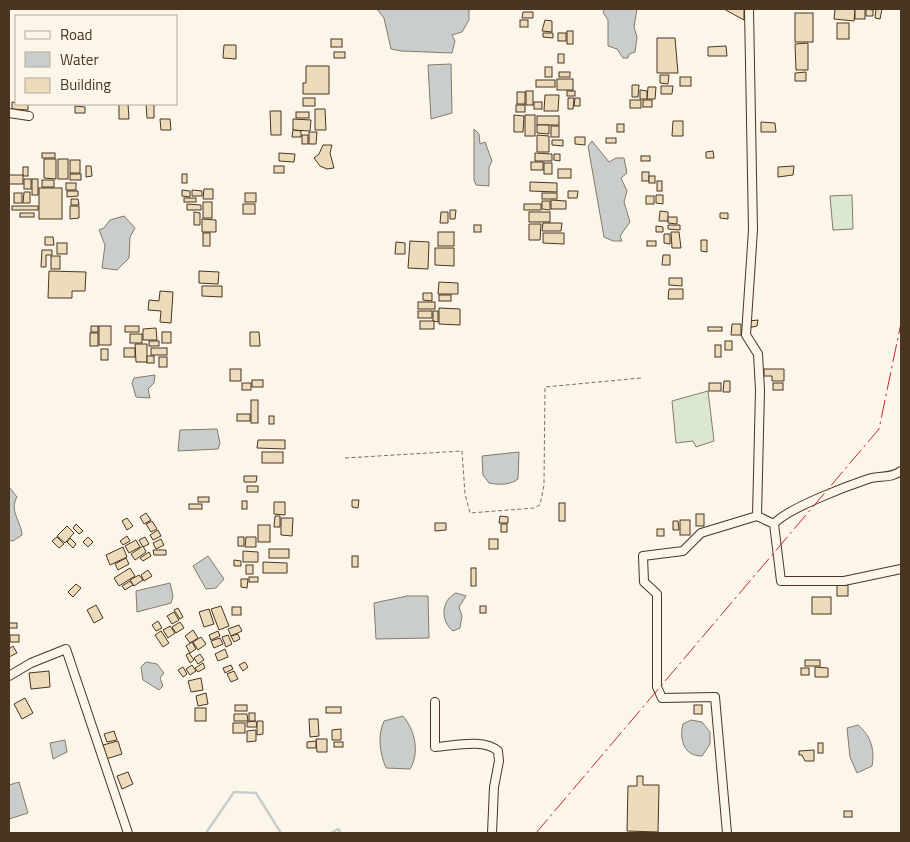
<svg xmlns="http://www.w3.org/2000/svg" width="910" height="842" font-family="'Titillium Web',sans-serif">
<style>
.green{fill:#dce7d0;stroke:#887966}
.water{fill:#c9cecd;stroke:#887966}
.lines{fill:none;stroke-linecap:round;stroke-linejoin:round}
.stream{stroke:#c9cecd;stroke-width:2.5}
.building{fill:#ecdcbc;stroke:#4a3520}
.minor-casing{stroke:#4a3520;stroke-width:10}
.path{stroke:#7f6f5c;stroke-width:1;stroke-dasharray:4 2.5;stroke-linecap:butt}
.minor{stroke:#fbf6e9;stroke-width:8}
.power{stroke:#c62828;stroke-width:1;stroke-dasharray:18 4 2.5 4;stroke-linecap:butt}
</style>
<rect width="100%" height="100%" fill="#fbf6e9"/>
<!-- green -->
<g class="green">
<polygon points="852,195 853,229 833,230 830,196"/>
<polygon points="708,391 714,441 696,447 693,441 676,443 672,401"/>
</g>
<!-- water -->
<g class="water">
<polygon points="377,9 469,9 469,20 462,32 452,35 455,41 452,53 401,51 391,49 384,18"/>
<polygon points="605,9 637,9 634,27 637,37 635,52 629,54 628,58 623,58 617,49 608,46 608,20 603,12"/>
<polygon points="451,64 452,113 431,119 428,65"/>
<polygon points="474,129 479,134 480,144 485,142 492,161 489,167 489,186 476,185 474,180"/>
<polygon points="592,141 609,162 616,158 624,158 627,173 621,178 627,191 624,202 630,222 620,236 622,241 613,241 604,237 588,146"/>
<polygon points="124,216 135,228 130,237 129,258 117,270 102,268 105,245 99,230 104,228 110,220"/>
<polygon points="155,375 154,383 148,389 150,398 136,397 132,383 134,378"/>
<polygon points="217,429 220,443 218,449 178,451 180,430"/>
<path d="M519 452 518 479C511 485 498 485 489 483L483 475 482 456Z"/>
<path d="M9 487 17 497C9 511 21 521 22 535L13 541 9 540Z"/>
<polygon points="208,556 224,579 216,588 206,589 193,566"/>
<polygon points="170,583 173,596 171,603 137,612 136,591"/>
<path d="M456 593 466 596 459 607 462 616 460 628 453 631C440 621 441 600 456 593Z"/>
<polygon points="407,596 428,596 429,638 376,639 374,603"/>
<polygon points="146,662 157,664 164,673 160,678 163,686 159,690 143,680 141,667"/>
<path d="M403 716C415 730 420 753 410 769L386 768C380 753 377 737 384 721Z"/>
<path d="M691 720 702 722 710 732V744L702 756C684 756 679 740 683 724Z"/>
<path d="M858 725C871 736 875 750 872 766L857 773 850 757 847 728Z"/>
<polygon points="65,740 67,752 53,759 50,743"/>
<polygon points="19,782 28,813 9,819 9,785"/>
</g>
<g class="lines">
<!-- stream -->
<g class="stream">
<polyline points="206,833 234,792 256,793 281,833"/>
<polyline points="331,833 338,829 341,833"/>
</g>
</g>
<!-- building -->
<g class="building">
<polygon points="724,9 744,9 744,20"/>
<polygon points="835,9 855,9 854,21 834,19"/>
<rect x="855" y="9" width="10" height="10"/>
<polygon points="866,9 873,10 873,16 866,16"/>
<polygon points="876,9 882,9 880,19 875,18"/>
<polygon points="523,12 533,12 533,18 522,18"/>
<rect x="795" y="13" width="18" height="29"/>
<rect x="520" y="20" width="8" height="7"/>
<polygon points="545,20 552,21 552,32 542,31"/>
<rect x="837" y="23" width="12" height="16"/>
<rect x="567" y="31" width="6" height="13"/>
<polygon points="543,33 553,33 553,38 543,37"/>
<rect x="558" y="33" width="8" height="8"/>
<polygon points="657,38 675,38 678,73 657,73"/>
<rect x="331" y="39" width="11" height="8"/>
<polygon points="808,43 808,70 796,70 795,44"/>
<polygon points="224,45 236,45 236,59 223,58"/>
<polygon points="726,46 727,56 708,56 708,47"/>
<rect x="334" y="52" width="11" height="6"/>
<rect x="558" y="54" width="6" height="9"/>
<polygon points="306,66 329,66 329,94 303,94 303,83 306,83"/>
<rect x="545" y="67" width="7" height="10"/>
<rect x="559" y="72" width="11" height="5"/>
<polygon points="806,72 806,81 795,81 795,73"/>
<polygon points="660,75 669,75 668,84 660,83"/>
<rect x="680" y="77" width="11" height="9"/>
<rect x="557" y="79" width="16" height="11"/>
<rect x="536" y="80" width="19" height="7"/>
<polygon points="632,85 639,85 638,97 632,97"/>
<polygon points="661,86 673,86 672,94 661,94"/>
<polygon points="648,87 656,87 655,99 647,99"/>
<polygon points="640,90 647,91 647,99 640,99"/>
<rect x="526" y="91" width="7" height="14"/>
<rect x="567" y="91" width="8" height="5"/>
<rect x="517" y="92" width="8" height="12"/>
<polygon points="545,95 559,95 558,111 544,111"/>
<rect x="303" y="98" width="12" height="8"/>
<polygon points="568,98 574,98 573,109 568,109"/>
<polygon points="575,98 580,98 580,106 574,106"/>
<rect x="630" y="100" width="11" height="8"/>
<rect x="643" y="100" width="9" height="7"/>
<polygon points="12,102 28,104 28,110 12,109"/>
<rect x="534" y="102" width="8" height="7"/>
<polygon points="119,104 128,104 129,119 119,119"/>
<polygon points="146,104 154,104 154,118 147,118"/>
<rect x="516" y="105" width="9" height="7"/>
<polygon points="75,106 85,107 85,113 75,113"/>
<polygon points="315,109 325,109 326,130 315,130"/>
<polygon points="270,111 281,111 281,135 271,135"/>
<rect x="296" y="112" width="13" height="6"/>
<polygon points="514,115 524,116 523,132 514,132"/>
<rect x="525" y="115" width="10" height="21"/>
<rect x="537" y="116" width="22" height="9"/>
<polygon points="160,119 170,119 171,130 161,130"/>
<polygon points="293,119 311,120 310,131 293,130"/>
<polygon points="673,121 683,121 683,136 672,136"/>
<polygon points="761,122 775,123 776,132 761,132"/>
<rect x="617" y="124" width="7" height="8"/>
<polygon points="537,125 549,125 549,134 537,133"/>
<rect x="551" y="126" width="8" height="11"/>
<polygon points="293,130 301,131 301,137 292,137"/>
<polygon points="309,132 317,132 316,144 309,144"/>
<rect x="302" y="135" width="6" height="9"/>
<polygon points="537,135 549,136 549,152 537,152"/>
<polygon points="575,137 585,137 585,145 575,144"/>
<rect x="606" y="138" width="10" height="5"/>
<polygon points="552,140 563,140 563,146 552,145"/>
<polygon points="323,145 332,145 330,153 334,168 327,169 320,166 314,158 319,154"/>
<polygon points="713,151 714,158 706,158 706,152"/>
<rect x="42" y="153" width="13" height="5"/>
<polygon points="279,153 295,154 294,162 279,161"/>
<polygon points="535,153 552,154 552,161 535,161"/>
<polygon points="554,154 560,154 560,161 554,160"/>
<rect x="641" y="156" width="9" height="5"/>
<polygon points="44,159 56,159 56,179 44,178"/>
<rect x="58" y="159" width="10" height="20"/>
<rect x="70" y="160" width="10" height="13"/>
<rect x="531" y="162" width="12" height="8"/>
<rect x="544" y="163" width="8" height="11"/>
<polygon points="86,166 91,166 92,176 86,177"/>
<rect x="274" y="166" width="10" height="7"/>
<polygon points="794,166 793,175 778,177 778,167"/>
<rect x="23" y="167" width="5" height="9"/>
<rect x="558" y="169" width="13" height="9"/>
<rect x="642" y="172" width="7" height="9"/>
<rect x="70" y="174" width="11" height="6"/>
<rect x="182" y="174" width="5" height="9"/>
<rect x="9" y="175" width="14" height="9"/>
<rect x="649" y="176" width="6" height="7"/>
<rect x="24" y="179" width="7" height="10"/>
<rect x="32" y="179" width="6" height="16"/>
<rect x="42" y="180" width="12" height="7"/>
<rect x="657" y="181" width="5" height="10"/>
<polygon points="530,182 557,183 557,192 530,191"/>
<rect x="66" y="183" width="10" height="7"/>
<rect x="39" y="188" width="23" height="31"/>
<polygon points="204,189 213,189 213,199 203,199"/>
<polygon points="182,190 190,191 190,197 182,196"/>
<polygon points="192,190 202,191 202,196 192,196"/>
<polygon points="67,191 78,191 78,196 67,197"/>
<polygon points="568,191 578,191 577,198 568,198"/>
<polygon points="24,192 30,192 30,203 23,203"/>
<rect x="14" y="193" width="8" height="10"/>
<rect x="245" y="193" width="11" height="9"/>
<rect x="542" y="193" width="15" height="6"/>
<polygon points="656,195 663,195 663,204 656,203"/>
<rect x="646" y="196" width="8" height="8"/>
<rect x="184" y="198" width="12" height="4"/>
<polygon points="71,199 78,199 79,205 71,205"/>
<polygon points="551,200 566,201 566,209 551,209"/>
<polygon points="542,201 550,201 550,210 542,209"/>
<rect x="203" y="202" width="9" height="16"/>
<polygon points="187,204 201,205 201,210 187,210"/>
<rect x="243" y="204" width="12" height="10"/>
<rect x="524" y="204" width="17" height="6"/>
<rect x="12" y="206" width="26" height="4"/>
<polygon points="70,206 79,206 79,218 70,219"/>
<polygon points="450,210 456,210 455,219 450,219"/>
<polygon points="660,211 668,212 668,221 659,221"/>
<polygon points="194,212 200,213 200,225 194,225"/>
<polygon points="441,212 448,212 448,223 440,223"/>
<rect x="529" y="212" width="21" height="10"/>
<rect x="20" y="213" width="14" height="4"/>
<polygon points="720,213 728,213 728,219 720,218"/>
<polygon points="668,217 677,217 677,224 668,223"/>
<polygon points="202,219 216,220 216,232 202,232"/>
<polygon points="543,223 562,223 561,231 542,231"/>
<polygon points="529,224 541,224 540,240 529,240"/>
<rect x="474" y="225" width="7" height="7"/>
<polygon points="668,225 680,225 680,230 668,229"/>
<polygon points="656,226 663,227 663,232 656,232"/>
<rect x="438" y="232" width="16" height="14"/>
<polygon points="671,232 679,232 681,248 672,248"/>
<rect x="203" y="233" width="7" height="13"/>
<polygon points="543,233 564,233 564,244 543,243"/>
<polygon points="664,234 670,234 670,244 664,243"/>
<polygon points="45,237 53,237 54,245 45,245"/>
<polygon points="701,240 707,240 707,252 701,251"/>
<polygon points="410,241 429,242 428,269 408,268"/>
<rect x="647" y="241" width="9" height="5"/>
<polygon points="396,242 405,243 405,254 395,254"/>
<rect x="57" y="243" width="10" height="11"/>
<polygon points="435,248 454,248 454,266 435,265"/>
<polygon points="42,250 52,250 52,255 46,255 46,267 41,267"/>
<polygon points="663,255 670,255 670,265 662,265"/>
<rect x="51" y="256" width="9" height="13"/>
<polygon points="49,271 86,272 85,291 72,291 72,298 48,298"/>
<polygon points="199,271 219,272 218,284 199,283"/>
<polygon points="669,278 682,278 682,286 669,285"/>
<polygon points="439,282 458,283 458,294 438,294"/>
<polygon points="202,286 222,286 222,297 202,296"/>
<polygon points="669,289 683,289 683,299 668,299"/>
<polygon points="160,291 173,292 171,323 160,322 161,311 148,310 149,300 159,301"/>
<polygon points="423,293 432,293 432,301 423,300"/>
<rect x="439" y="295" width="12" height="6"/>
<rect x="418" y="302" width="17" height="7"/>
<polygon points="439,308 460,309 460,325 439,324"/>
<rect x="418" y="311" width="14" height="7"/>
<polygon points="433,311 438,311 438,322 433,321"/>
<polygon points="758,320 757,326 748,328 749,321"/>
<rect x="420" y="321" width="14" height="8"/>
<polygon points="732,324 741,324 741,335 731,335"/>
<rect x="91" y="326" width="7" height="6"/>
<rect x="99" y="326" width="12" height="19"/>
<rect x="125" y="326" width="14" height="6"/>
<rect x="708" y="327" width="14" height="4"/>
<polygon points="156,328 157,340 143,340 143,329"/>
<rect x="162" y="332" width="9" height="11"/>
<polygon points="250,332 259,332 260,346 250,346"/>
<rect x="90" y="333" width="8" height="13"/>
<rect x="130" y="334" width="12" height="9"/>
<rect x="149" y="341" width="10" height="5"/>
<rect x="725" y="341" width="7" height="9"/>
<polygon points="135,344 147,344 147,362 136,362"/>
<rect x="715" y="345" width="6" height="12"/>
<rect x="124" y="348" width="11" height="9"/>
<rect x="151" y="348" width="16" height="7"/>
<rect x="101" y="349" width="7" height="11"/>
<rect x="147" y="356" width="7" height="7"/>
<rect x="159" y="357" width="8" height="10"/>
<rect x="230" y="369" width="11" height="12"/>
<polygon points="764,369 784,369 784,381 772,381 772,376 764,376"/>
<rect x="252" y="380" width="11" height="7"/>
<polygon points="724,381 730,381 730,392 723,392"/>
<rect x="242" y="383" width="9" height="7"/>
<rect x="709" y="383" width="12" height="8"/>
<rect x="773" y="383" width="10" height="7"/>
<rect x="251" y="400" width="7" height="23"/>
<rect x="237" y="414" width="13" height="7"/>
<rect x="269" y="416" width="5" height="8"/>
<polygon points="258,440 285,440 285,449 257,448"/>
<rect x="262" y="452" width="21" height="11"/>
<polygon points="244,476 257,476 256,482 244,482"/>
<rect x="247" y="486" width="11" height="6"/>
<rect x="198" y="497" width="11" height="5"/>
<polygon points="352,500 359,500 358,508 352,507"/>
<rect x="242" y="501" width="5" height="8"/>
<polygon points="274,502 285,502 285,515 274,514"/>
<rect x="559" y="503" width="6" height="18"/>
<rect x="189" y="504" width="13" height="5"/>
<polygon points="146,513 151,520 144,524 140,517"/>
<rect x="696" y="514" width="8" height="12"/>
<polygon points="275,516 280,516 280,527 274,527"/>
<polygon points="500,516 508,517 508,523 499,523"/>
<polygon points="127,518 133,526 127,530 122,521"/>
<polygon points="281,518 293,518 292,536 281,535"/>
<rect x="680" y="520" width="10" height="15"/>
<polygon points="152,521 157,529 151,532 146,524"/>
<polygon points="673,521 678,521 679,530 673,530"/>
<polygon points="435,523 446,523 446,530 435,531"/>
<polygon points="76,524 83,531 79,534 73,528"/>
<rect x="501" y="524" width="6" height="8"/>
<rect x="258" y="525" width="12" height="17"/>
<polygon points="67,526 74,533 65,543 57,536"/>
<rect x="657" y="529" width="7" height="7"/>
<polygon points="158,530 161,536 153,540 150,535"/>
<polygon points="127,536 130,541 123,545 120,541"/>
<polygon points="57,537 64,544 59,548 52,541"/>
<polygon points="88,537 93,542 88,547 83,542"/>
<polygon points="145,537 149,544 143,547 139,540"/>
<rect x="238" y="537" width="6" height="9"/>
<polygon points="246,537 256,537 256,547 245,547"/>
<polygon points="70,538 76,544 73,548 67,542"/>
<polygon points="161,539 164,545 156,549 153,543"/>
<rect x="489" y="539" width="9" height="10"/>
<polygon points="136,540 140,547 129,553 125,546"/>
<polygon points="143,546 146,552 135,560 131,554"/>
<polygon points="123,547 127,557 110,565 106,555"/>
<rect x="269" y="549" width="20" height="9"/>
<polygon points="153,550 166,550 166,555 154,555"/>
<polygon points="243,551 258,552 258,562 243,562"/>
<polygon points="149,552 151,556 143,561 140,558"/>
<rect x="352" y="556" width="6" height="11"/>
<polygon points="126,558 129,564 118,570 115,564"/>
<polygon points="234,560 241,561 241,566 234,566"/>
<polygon points="263,562 287,563 287,573 263,573"/>
<rect x="246" y="565" width="7" height="9"/>
<polygon points="130,568 135,576 119,586 114,578"/>
<rect x="471" y="568" width="5" height="18"/>
<polygon points="148,570 152,576 144,581 141,575"/>
<polygon points="139,575 143,580 134,586 130,580"/>
<rect x="249" y="577" width="9" height="5"/>
<polygon points="241,579 248,579 247,588 241,587"/>
<polygon points="130,581 133,585 125,590 122,586"/>
<polygon points="76,584 81,588 73,597 68,592"/>
<rect x="837" y="585" width="11" height="11"/>
<rect x="812" y="597" width="19" height="17"/>
<polygon points="96,605 103,618 94,623 87,610"/>
<polygon points="221,606 229,626 219,630 211,609"/>
<rect x="480" y="606" width="6" height="7"/>
<rect x="232" y="607" width="9" height="8"/>
<polygon points="178,608 183,617 180,619 174,610"/>
<polygon points="209,609 214,624 204,627 199,612"/>
<polygon points="174,612 179,620 172,624 167,616"/>
<polygon points="158,621 162,628 156,631 152,625"/>
<polygon points="180,622 184,628 176,633 172,627"/>
<rect x="9" y="623" width="8" height="5"/>
<polygon points="239,625 242,631 231,636 228,629"/>
<polygon points="170,626 175,633 168,638 163,630"/>
<polygon points="193,630 198,638 190,643 185,636"/>
<polygon points="161,631 169,643 163,647 155,635"/>
<polygon points="218,631 220,636 211,640 209,635"/>
<polygon points="238,634 240,639 234,642 231,636"/>
<rect x="10" y="635" width="9" height="7"/>
<polygon points="228,635 232,644 226,647 222,637"/>
<polygon points="201,637 206,644 198,650 193,642"/>
<polygon points="220,638 223,644 214,648 211,641"/>
<polygon points="192,642 196,649 190,653 186,646"/>
<polygon points="13,646 17,653 9,657 9,649"/>
<polygon points="225,649 228,657 218,661 215,654"/>
<polygon points="189,653 194,660 190,663 186,655"/>
<polygon points="200,654 204,660 198,664 194,658"/>
<rect x="805" y="660" width="15" height="6"/>
<polygon points="245,662 248,667 243,671 239,665"/>
<polygon points="203,663 205,668 198,672 195,668"/>
<polygon points="192,665 196,671 190,675 186,669"/>
<polygon points="231,665 233,669 225,673 223,668"/>
<polygon points="183,667 187,674 183,677 178,670"/>
<polygon points="815,667 828,668 828,677 815,677"/>
<rect x="801" y="668" width="8" height="7"/>
<polygon points="49,671 50,687 31,689 29,673"/>
<polygon points="234,671 238,679 231,682 227,674"/>
<polygon points="201,678 203,690 191,692 188,681"/>
<polygon points="206,693 208,704 198,706 196,696"/>
<polygon points="25,698 33,713 22,719 14,704"/>
<rect x="235" y="705" width="12" height="6"/>
<rect x="694" y="705" width="8" height="9"/>
<rect x="326" y="707" width="15" height="6"/>
<rect x="195" y="708" width="11" height="13"/>
<rect x="249" y="713" width="6" height="8"/>
<polygon points="234,714 247,714 248,721 234,721"/>
<polygon points="309,719 318,719 319,736 310,737"/>
<polygon points="256,721 257,727 247,727 247,722"/>
<polygon points="257,721 263,721 263,734 257,735"/>
<rect x="233" y="723" width="12" height="10"/>
<polygon points="341,729 341,740 332,740 332,730"/>
<polygon points="256,730 256,741 247,742 247,731"/>
<polygon points="114,731 117,740 107,742 104,734"/>
<polygon points="316,739 327,739 327,752 317,752"/>
<polygon points="118,741 122,754 106,759 103,745"/>
<polygon points="316,741 316,748 307,748 307,742"/>
<rect x="334" y="742" width="9" height="5"/>
<rect x="818" y="743" width="5" height="10"/>
<polygon points="814,750 814,761 805,761 802,755 799,755 799,751"/>
<polygon points="128,772 133,784 122,789 117,776"/>
<polygon points="637,776 643,776 643,785 659,785 658,832 627,831 628,786 637,786"/>
<rect x="844" y="811" width="8" height="6"/>
</g>
<g class="lines">
<!-- minor casing -->
<g class="minor-casing">
<g id="minor">
<polyline points="749,9 753,230 746,335 758,354 760,390 757,516"/>
<polyline points="9,113 29,116"/>
<path d="M774 524C786 509 847 486 868 479 879 475 891 479 901 471"/>
<polyline points="9,676 31,663 66,649 128,833"/>
<path d="M435 702V747C453 746 484 738 498 751L499 761 494 787 492 833"/>
<polyline points="727,833 715,697 662,698 657,687 657,594 644,582 643,556 683,551 701,533 757,516 774,524 781,581 844,581 901,569"/>
</g>
</g>
<!-- path -->
<polyline class="path" points="345,458 462,451 465,494 470,513 534,508 540,505 544,485 545,387 641,378"/>
<!-- minor -->
<use href="#minor" class="minor"/>
<!-- power -->
<polyline class="power" points="536,833 879,429 901,323"/>
</g>
<!-- border -->
<rect width="910" height="842" fill="none" stroke="#4a3520" stroke-width="20"/>
<!-- legend -->
<rect x="15" y="15" width="162" height="90" fill="#fbf6e9" stroke="#b4a999"/>
<rect x="25" y="31" width="25" height="8" fill="#fbf6e9" stroke="#b4a999"/>
<text x="60" y="40" font-size="15" fill="#4a3520">Road</text>
<rect x="25" y="52" width="25" height="15" fill="#c9cecd" stroke="#b4a999"/>
<text x="60" y="65" font-size="15" fill="#4a3520">Water</text>
<rect x="25" y="78" width="25" height="15" fill="#ecdcbc" stroke="#b4a999"/>
<text x="60" y="90" font-size="15" fill="#4a3520">Building</text>
</svg>
